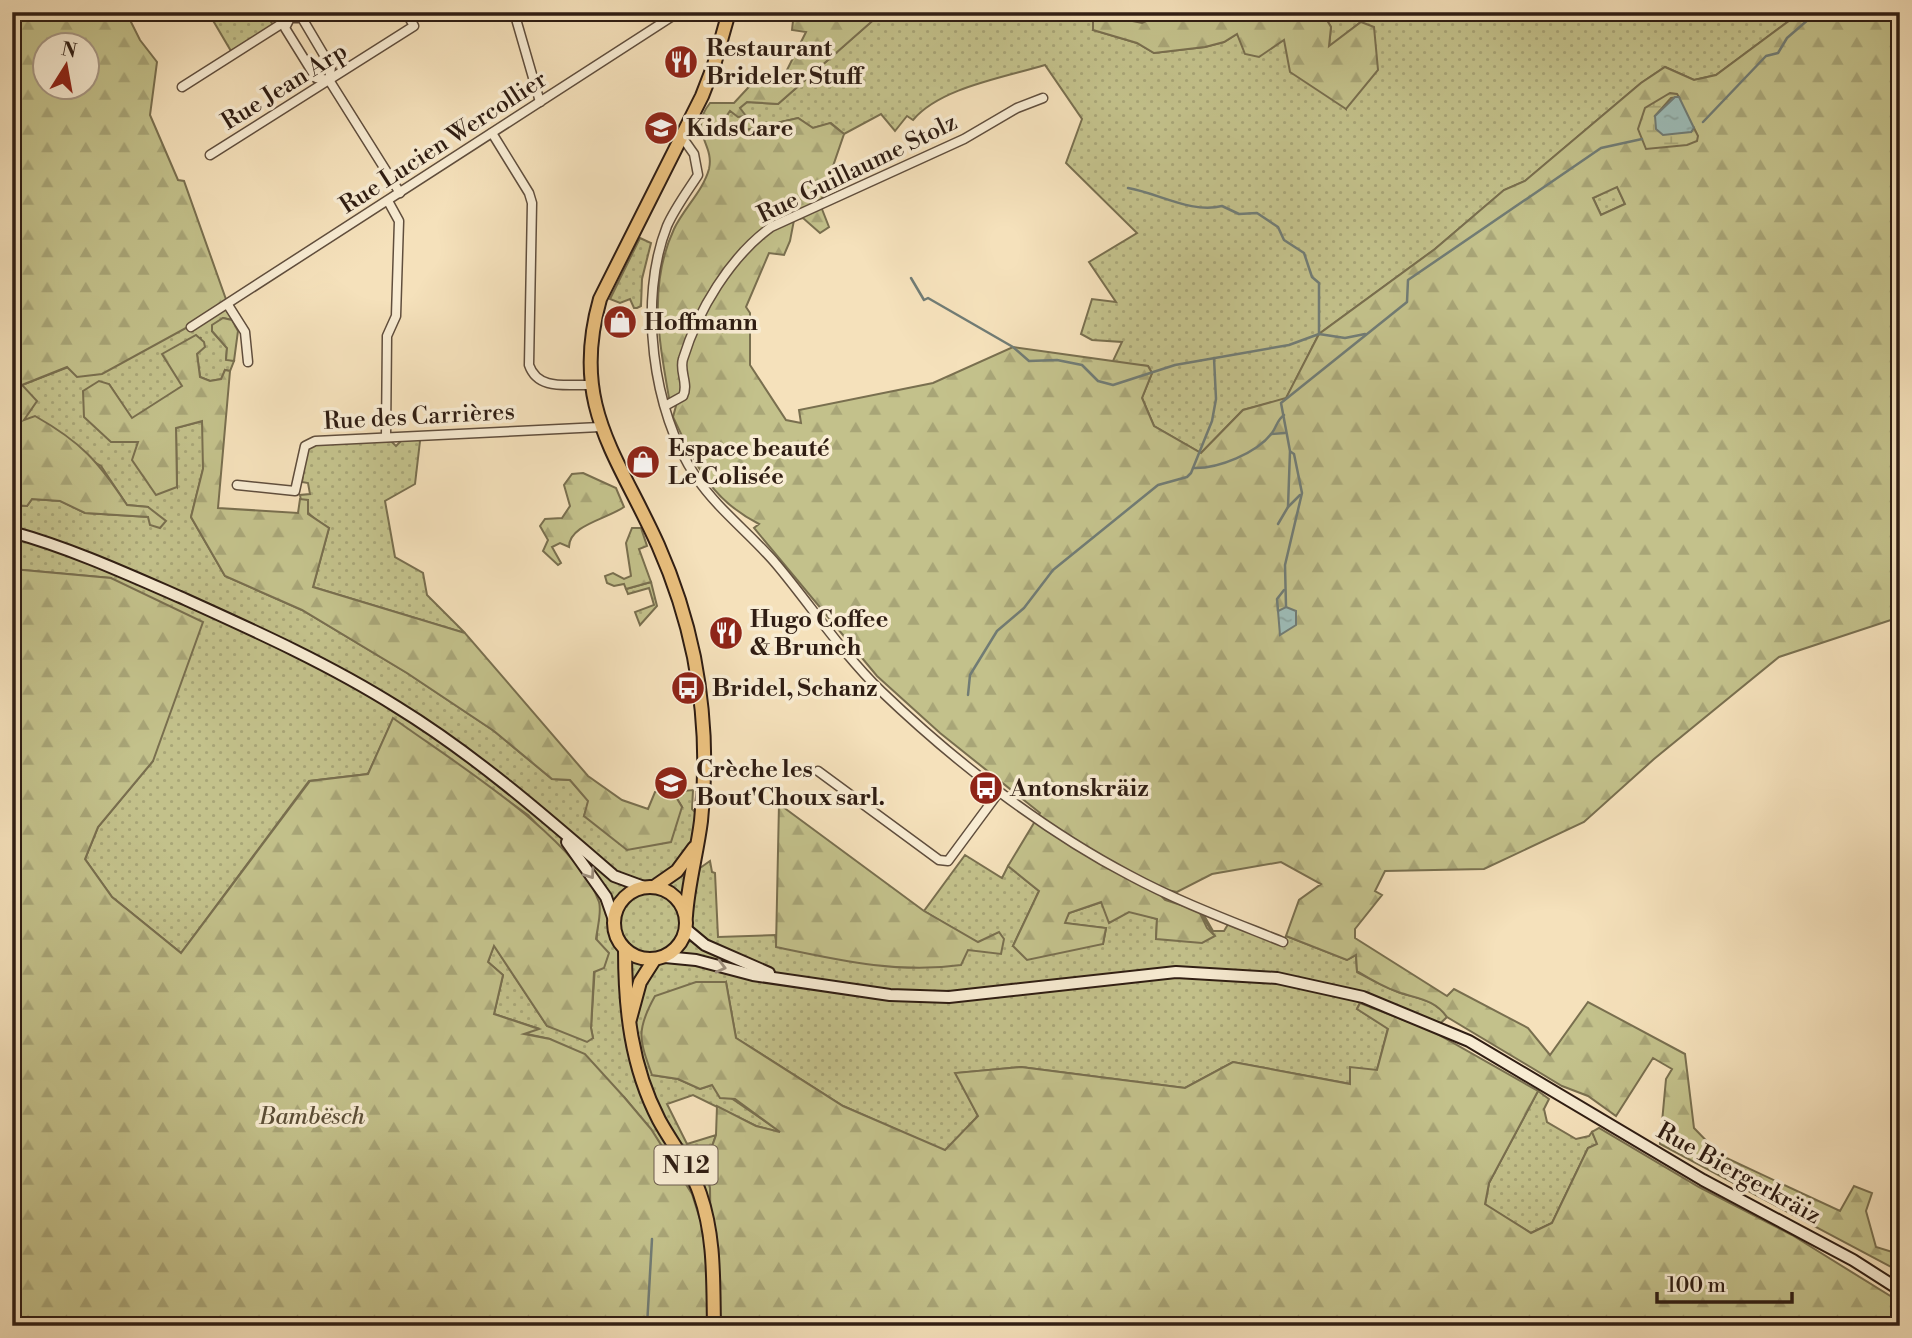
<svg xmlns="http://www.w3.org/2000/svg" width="1912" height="1338" font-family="'Libre Bodoni',serif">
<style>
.grass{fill:url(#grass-dots);stroke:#796f4f;stroke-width:2}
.forest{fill:url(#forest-firs);stroke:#796f4f;stroke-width:2;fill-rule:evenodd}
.wetland{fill:url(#wetland-marsh);stroke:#796f4f;stroke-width:2}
.water{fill:url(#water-ripples);stroke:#717c75;stroke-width:2}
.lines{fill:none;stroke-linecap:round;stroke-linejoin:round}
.stream{stroke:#717c75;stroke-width:2.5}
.street-casing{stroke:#604e3d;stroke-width:11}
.secondary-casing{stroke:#2f1d13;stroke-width:14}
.primary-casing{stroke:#2f1d13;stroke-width:16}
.street{stroke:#f8ecd3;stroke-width:8}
.secondary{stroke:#f8ecd3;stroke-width:10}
.primary{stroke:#eac07e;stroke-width:12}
.oneway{stroke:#9e8f7d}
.labels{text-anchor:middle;stroke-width:7;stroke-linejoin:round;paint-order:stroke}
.shield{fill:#f8ecd3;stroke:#6b5b4d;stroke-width:2}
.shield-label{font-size:23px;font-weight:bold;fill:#2f1d13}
.poi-label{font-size:24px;font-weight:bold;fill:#2f1d13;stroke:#f8ecd3;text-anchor:start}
.street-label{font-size:24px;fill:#2f1d13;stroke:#f8ecd3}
.park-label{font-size:24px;font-style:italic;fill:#5b4e37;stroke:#f8ecd3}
</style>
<defs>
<pattern id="grass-dots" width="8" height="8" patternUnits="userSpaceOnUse" patternTransform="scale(1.75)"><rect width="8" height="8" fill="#c3c18b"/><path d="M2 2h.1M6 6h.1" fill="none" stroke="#a8a577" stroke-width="1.8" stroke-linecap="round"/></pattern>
<pattern id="forest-firs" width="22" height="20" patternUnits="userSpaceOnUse" patternTransform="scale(1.75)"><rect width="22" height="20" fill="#c3c18b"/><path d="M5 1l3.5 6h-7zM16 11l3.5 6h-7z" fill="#a8a577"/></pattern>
<pattern id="wetland-marsh" width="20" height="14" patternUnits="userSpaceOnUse" patternTransform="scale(1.75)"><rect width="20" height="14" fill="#c3c18b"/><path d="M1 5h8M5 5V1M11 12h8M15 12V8" fill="none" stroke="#a8a577"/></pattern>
<pattern id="water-ripples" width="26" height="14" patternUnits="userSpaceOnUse" patternTransform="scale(1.75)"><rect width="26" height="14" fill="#9dbcb7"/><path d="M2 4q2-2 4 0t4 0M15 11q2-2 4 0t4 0" fill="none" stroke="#88a19c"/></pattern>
</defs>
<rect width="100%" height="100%" fill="#f5e1bb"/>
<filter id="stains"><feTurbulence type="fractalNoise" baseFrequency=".00286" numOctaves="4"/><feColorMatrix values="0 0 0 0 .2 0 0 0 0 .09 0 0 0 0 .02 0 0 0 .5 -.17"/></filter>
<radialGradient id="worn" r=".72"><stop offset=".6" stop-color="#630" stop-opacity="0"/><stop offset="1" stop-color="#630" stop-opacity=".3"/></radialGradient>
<!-- grass -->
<g class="grass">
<polygon points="208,12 265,12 273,25 231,51"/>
<path d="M887 12H1164L1142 23 1103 15 1093 30 1137 43 1154 53 1205 47 1224 42 1237 34 1284 39 1346 109 1361 22 1329 47 1331 27 1322 12H1387L1396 19 1424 12H1801L1716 75 1694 80 1665 67 1641 83 1525 181 1504 190 1435 249 1319 334 1286 399 1243 410 1201 453 1154 426 1142 398 1152 373 1148 366 1112 363 1122 342 1092 340 1081 334 1092 299 1116 302 1089 262 1137 233 1066 163 1082 119 1045 65C1002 78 940 88 913 120L907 116 895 131 881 114 844 134 831 123 813 128 798 118 742 131 718 129 730 110 745 116 739 108 747 102 778 104 879 15Z"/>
<polygon points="1617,186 1625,204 1601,215 1593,198"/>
<polygon points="640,238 651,243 642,279 641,306 637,308 634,308 630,299 620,303 610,299"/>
<path d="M228 305 232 320 223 318 212 326V331L227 348 226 359 234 361 230 371 225 370 222 379 210 381 200 377 197 354 201 337 183 386 132 419 109 384 138 442 177 487 176 428 203 421V469L191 517 225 576 302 610 407 673 494 731 552 779 570 780 589 801 584 816 682 807 673 792 693 790 692 809 701 818 696 885 700 868 710 861 712 872 715 873 718 937 775 935 777 947 968 950 978 943 924 911 965 855 1002 878 1008 866 1039 891 1013 946 1103 944 1106 928 1064 923 1069 913 1102 902 1157 919 1156 939 1214 935 1199 911 1165 900 1152 886 1177 892 1172 895 1201 910 1213 931H1224L1230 921 1283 942 1286 936 1347 960 1356 955 1357 972C1370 979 1384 987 1398 992 1418 999 1435 999 1447 1017L1432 1031 1360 1003 1357 1009 1388 1028 1377 1070 1351 1084 1233 1062 1185 1088 1021 1067 956 1073 978 1116 945 1151 843 1106 736 1038 726 982 652 1075 678 1079 700 1089 712 1085 782 1133 756 1126 693 1095 667 1104 687 1144 716 1135 706 1164 710 1188 712 1258 692 1194 651 1129 624 1097 550 1039 522 1033 537 1028 494 1014 503 975 488 962 494 945 547 1026 593 1038 591 1028 599 903 576 865 528 815 393 719 368 774 309 781 181 953 112 897 85 859 98 827 153 761 111 578 12 569V505L27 506 32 499 61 501 85 513 149 517 148 507 127 505 101 466 23 421 22 385Z"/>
<path d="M416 438 420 441 415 484 385 501 395 557 423 573 427 595 465 633 313 587 329 528C315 519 302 512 300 495L310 494 308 483 302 482 307 447C322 439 370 443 391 441L396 446 403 439Z"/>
<polygon points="651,582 657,606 640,625 635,612 654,605 649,588 628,594 626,589"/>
<polygon points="1538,1091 1549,1099 1544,1109 1547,1122 1576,1139 1589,1136 1592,1132 1598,1144 1588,1148 1552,1223 1531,1233 1485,1205 1489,1183"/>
</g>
<!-- forest -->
<g class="forest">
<path d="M12 12H126L140 40 157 62 150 115 178 180 184 181 228 305 102 374 77 377 67 367 22 385 37 401 24 420 35 416C81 442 98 461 127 505L148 507 166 521 160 528 150 525 148 517 85 513 60 501 32 499 27 506 12 505ZM46 46H88V88H46Z"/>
<path d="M794 12H887L879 15 778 104 747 102 740 108 746 116 738 117 730 111 718 128 742 131 798 118 813 128 830 123 844 134 820 204 829 227 820 233 803 218 794 220 790 241 784 255 769 253 746 307 750 313V365L786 420 801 423 799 410 933 383 1013 347 1148 366 1152 373 1142 398 1154 426 1201 453 1243 410 1286 398 1319 334 1435 249 1504 190 1525 181 1641 83 1665 67 1694 80 1716 75 1801 12H1900V617L1779 657 1654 759 1584 822 1484 869 1385 871 1375 891 1382 895 1355 929V938L1447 996 1454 989 1528 1028 1550 1055 1588 1002 1685 1054 1694 1128 1720 1155 1840 1211 1854 1186 1872 1193 1866 1211 1876 1247 1899 1254 1900 1263 1891 1267 1660 1144 1666 1079 1672 1069 1653 1058 1616 1116 1588 1096 1562 1086 1447 1017C1434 999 1418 999 1398 992 1384 987 1370 979 1357 971L1356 955 1347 960 1286 936 1299 900 1321 884 1281 862 1212 874 1177 892 1153 887 1165 900 1199 911 1207 928 1215 936 1202 943 1156 939 1157 919 1129 912 1109 923 1101 902 1069 913 1065 923 1106 928 1103 944 1027 960 1013 946 1039 891 1008 866 1040 813 940 733 877 676 754 528 759 524C710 499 696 465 673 417L677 402 669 398C659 340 648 285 674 229 684 208 703 191 709 169 715 143 687 132 710 103H734L758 77 783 78 806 32 792 30ZM1617 187 1625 204 1601 215 1593 198Z"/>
<polygon points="1164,12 1209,12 1214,16 1221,12 1322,12 1331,27 1329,46 1361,22 1374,27 1378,70 1346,109 1290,72 1284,40 1259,57 1245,54 1237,34 1224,42 1205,47 1154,53 1137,43 1093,30 1093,20 1103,15 1142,23"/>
<polygon points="223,318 232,320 238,331 234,361 226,360 227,348 212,331 212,325"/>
<polygon points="196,335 204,342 205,347 197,354 200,377 210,381 221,379 225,370 230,371 218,508 298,513 300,499 308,500 308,514 329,528 313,587 465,633 588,776 622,800 648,809 655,792 673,792 682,807 671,842 627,850 584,816 588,801 570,780 552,779 494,731 407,673 302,610 225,576 191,517 203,469 202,421 176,428 177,487 156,495 132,460 138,442 111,442 84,417 83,391 99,381 109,384 132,418 182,386 162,354"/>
<path d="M583 473 616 488 624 507C607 519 569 525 569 547L560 543 552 547 561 563 558 565 543 551 548 540 540 526 545 519 562 518 570 506 564 485 572 474Z"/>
<polygon points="632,528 641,528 647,546 639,549 651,582 626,589 624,584 614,586 607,583 605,576 613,573 624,579 631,576 626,543"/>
<path d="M12 569 111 578 203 622 153 761 98 827 85 859 112 897 181 953 310 781 368 774 393 718C449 759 577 837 599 902 602 912 597 929 596 939L609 953 604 968 594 972 591 1028 593 1038 587 1042 547 1026 494 946 488 962 503 975 494 1014 539 1029 524 1034 550 1039 585 1054 624 1097 651 1129 692 1194 711 1254 710 1188 706 1164 716 1135 717 1106 756 1126 780 1132 735 1099 720 1098 712 1085 700 1089 678 1079 652 1075C639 1039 636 1030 655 996L696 982H726L736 1038 843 1106 945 1150 978 1116 955 1073 1021 1067 1185 1088 1233 1062 1350 1084V1067L1377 1070 1388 1029 1357 1009 1360 1003 1432 1031 1538 1091 1489 1183 1485 1204 1531 1233 1552 1223 1588 1148 1597 1144 1592 1132 1599 1128 1699 1187 1792 1235 1900 1302V1326H12Z"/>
<path d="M779 804 924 911 978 942 999 932 1004 939 1001 954 968 950 961 965C897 974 838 960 776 947Z"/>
</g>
<!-- wetland -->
<polygon class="wetland" points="1670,93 1677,94 1679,97 1671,98 1655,116 1691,132 1694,128 1698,136 1697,141 1687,145 1646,149 1638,129 1645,108"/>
<!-- water -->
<g class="water">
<polygon points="1675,97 1679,97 1694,128 1691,132 1663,135 1656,129 1655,116"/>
<polygon points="1286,607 1296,611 1296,625 1280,635 1278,611"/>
</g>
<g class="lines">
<!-- stream -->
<g class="stream">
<polyline points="1703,122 1766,56 1778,53 1787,38 1817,12"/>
<path d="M1128 188C1158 193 1192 214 1222 206L1239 214 1257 213 1278 227 1284 240 1304 253 1312 277 1319 283V334"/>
<polyline points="911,278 924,300 928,298 1013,347 1029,361 1057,360 1082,365 1098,381 1113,385 1175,365 1289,345 1319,334 1345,338 1365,334"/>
<polyline points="1271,434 1285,433"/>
<path d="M1193 468C1218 469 1257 453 1272 433 1277 426 1277 420 1284 415"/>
<polyline points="1288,507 1300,495"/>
<polyline points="1278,524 1288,507 1290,451 1281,403 1407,302 1408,280 1601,148 1642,139"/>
<polyline points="1286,607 1285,565 1302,493 1294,454 1291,452"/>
<polyline points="1278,611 1277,599 1284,590"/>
<polyline points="968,695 970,675 997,631 1024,608 1053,570 1158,485 1187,477 1191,473 1212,421 1216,399 1214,358"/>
<polyline points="647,1326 652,1239"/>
</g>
<!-- street casing -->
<g class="street-casing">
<g id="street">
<polyline points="514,12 540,102"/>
<polyline points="329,80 316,78 285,28 290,18 302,18 331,67 329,80 400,193"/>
<polyline points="182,87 300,12"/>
<path d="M492 133 529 193 532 203 529 365C538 391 567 384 590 385"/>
<path d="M682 137 694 154 698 175C687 192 675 208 667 226 638 299 652 412 696 477 718 510 752 535 777 565 812 607 842 653 881 691 952 759 1041 829 1129 875 1179 902 1231 921 1283 942"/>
<polyline points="210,155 414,26 406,12"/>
<polyline points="228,305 245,332 248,362"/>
<polyline points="191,327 679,12"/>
<path d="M665 406 683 396C689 384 679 371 683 359 698 310 730 257 771 227L964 139 1017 108 1043 98"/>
<polyline points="386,436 387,336 396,316 399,221 388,201"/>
<polyline points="237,485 295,491 305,446 315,441 600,427"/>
<polyline points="818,771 939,860 948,861 999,792"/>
</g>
</g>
<!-- secondary casing -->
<g class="secondary-casing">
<g id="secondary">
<path d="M12 532C70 548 125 573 180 597 253 630 329 664 397 707 475 755 546 817 614 876L644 887"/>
<polyline points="567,842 606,897 614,920"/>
<polyline points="687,930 705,945 769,973"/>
<polyline points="665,957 696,960 753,975 890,995 949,997 1176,972 1277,978 1363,997 1469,1041 1703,1180 1853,1260 1900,1290"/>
</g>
</g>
<!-- primary casing -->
<g class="primary-casing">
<g id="primary">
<circle cx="650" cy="923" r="36"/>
<polyline points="654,887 677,871 694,848"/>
<path d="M686 916C688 884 697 853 701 821 707 768 704 709 694 657 686 618 674 581 658 545 617 454 570 405 600 299L702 96 714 65 729 12"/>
<path d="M625 949C625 1009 631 1066 659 1120 672 1144 691 1167 700 1194 715 1237 713 1281 714 1326"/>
<polyline points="630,1019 640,982 654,960"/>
</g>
</g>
<!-- street -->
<use href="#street" class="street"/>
<!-- secondary -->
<use href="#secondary" class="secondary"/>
<!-- primary -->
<use href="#primary" class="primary"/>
</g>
<!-- one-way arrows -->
<defs><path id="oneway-chevron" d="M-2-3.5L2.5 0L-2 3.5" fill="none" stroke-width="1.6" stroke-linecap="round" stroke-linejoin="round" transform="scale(1.75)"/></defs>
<g class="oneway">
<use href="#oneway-chevron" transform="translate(590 874) rotate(55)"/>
<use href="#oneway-chevron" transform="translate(721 967) rotate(14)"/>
</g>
<!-- icons -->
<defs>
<g id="restaurant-disc" transform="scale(1.75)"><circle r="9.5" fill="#8f2418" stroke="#f8ecd3"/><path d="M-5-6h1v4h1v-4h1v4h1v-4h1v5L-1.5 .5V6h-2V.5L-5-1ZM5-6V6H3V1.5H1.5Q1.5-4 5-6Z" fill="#fff"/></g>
<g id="school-disc" transform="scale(1.75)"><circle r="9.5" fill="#8f2418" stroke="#f8ecd3"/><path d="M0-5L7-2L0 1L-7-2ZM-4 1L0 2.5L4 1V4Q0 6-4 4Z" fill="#fff"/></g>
<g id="shop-disc" transform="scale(1.75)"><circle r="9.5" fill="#8f2418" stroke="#f8ecd3"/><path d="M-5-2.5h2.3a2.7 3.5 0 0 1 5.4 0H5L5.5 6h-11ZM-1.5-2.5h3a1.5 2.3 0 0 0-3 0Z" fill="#fff"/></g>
<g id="bus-disc" transform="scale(1.75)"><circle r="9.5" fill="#8f2418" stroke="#f8ecd3"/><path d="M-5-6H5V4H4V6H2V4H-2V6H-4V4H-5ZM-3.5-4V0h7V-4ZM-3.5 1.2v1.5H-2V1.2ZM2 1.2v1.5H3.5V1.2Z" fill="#fff"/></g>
</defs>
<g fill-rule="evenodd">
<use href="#restaurant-disc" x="681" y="62"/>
<use href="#school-disc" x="661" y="128"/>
<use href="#shop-disc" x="620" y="322"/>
<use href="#shop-disc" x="643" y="462"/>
<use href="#restaurant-disc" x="726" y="633"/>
<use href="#bus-disc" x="688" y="688"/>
<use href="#school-disc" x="671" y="783"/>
<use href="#bus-disc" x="986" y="788"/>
</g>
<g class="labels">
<!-- shield labels -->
<rect class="shield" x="654.5" y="1145.5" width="63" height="39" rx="5"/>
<g class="shield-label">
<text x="686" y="1173">N 12</text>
</g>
<!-- poi labels -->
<g class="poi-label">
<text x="706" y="56">Restaurant<tspan x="706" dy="28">Brideler Stuff</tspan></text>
<text x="686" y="136">KidsCare</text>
<text x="644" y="330">Hoffmann</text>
<text x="668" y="456">Espace beauté<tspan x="668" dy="28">Le Colisée</tspan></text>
<text x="750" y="627">Hugo Coffee<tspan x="750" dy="28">&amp; Brunch</tspan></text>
<text x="712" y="696">Bridel, Schanz</text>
<text x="696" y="777">Crèche les<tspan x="696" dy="28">Bout'Choux sarl.</tspan></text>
<text x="1010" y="796">Antonskräiz</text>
</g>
<!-- street labels -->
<g class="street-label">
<text transform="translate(284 86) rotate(-32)" y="8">Rue Jean Arp</text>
<text transform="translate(443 142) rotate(-33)" y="8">Rue Lucien Wercollier</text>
<text transform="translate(857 168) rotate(-26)" y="8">Rue Guillaume Stolz</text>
<text transform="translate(419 416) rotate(-3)" y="8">Rue des Carrières</text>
<text transform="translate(1739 1173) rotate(29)" y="8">Rue Biergerkräiz</text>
</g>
<!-- park labels -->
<g class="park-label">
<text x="312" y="1124">Bambësch</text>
</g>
</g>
<!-- margin -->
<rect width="1912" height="1338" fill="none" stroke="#f5e1bb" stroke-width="42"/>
<rect x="14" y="14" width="1884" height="1310" fill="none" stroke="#2f1d13" stroke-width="3.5"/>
<rect x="21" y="21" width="1870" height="1296" fill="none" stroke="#2f1d13" stroke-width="2"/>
<!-- north arrow -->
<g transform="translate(66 66) rotate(11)"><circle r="33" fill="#f8ecd3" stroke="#a89986" stroke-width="2"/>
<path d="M0-5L12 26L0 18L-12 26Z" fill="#8f2418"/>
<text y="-10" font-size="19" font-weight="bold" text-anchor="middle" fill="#2f1d13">N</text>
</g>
<!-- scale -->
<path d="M1657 1292v10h135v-10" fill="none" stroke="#2f1d13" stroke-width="3.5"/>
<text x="1667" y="1292" font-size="21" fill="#2f1d13" stroke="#f8ecd3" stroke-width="5" paint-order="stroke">100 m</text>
<rect width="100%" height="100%" filter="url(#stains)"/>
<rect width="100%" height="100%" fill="url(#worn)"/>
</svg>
